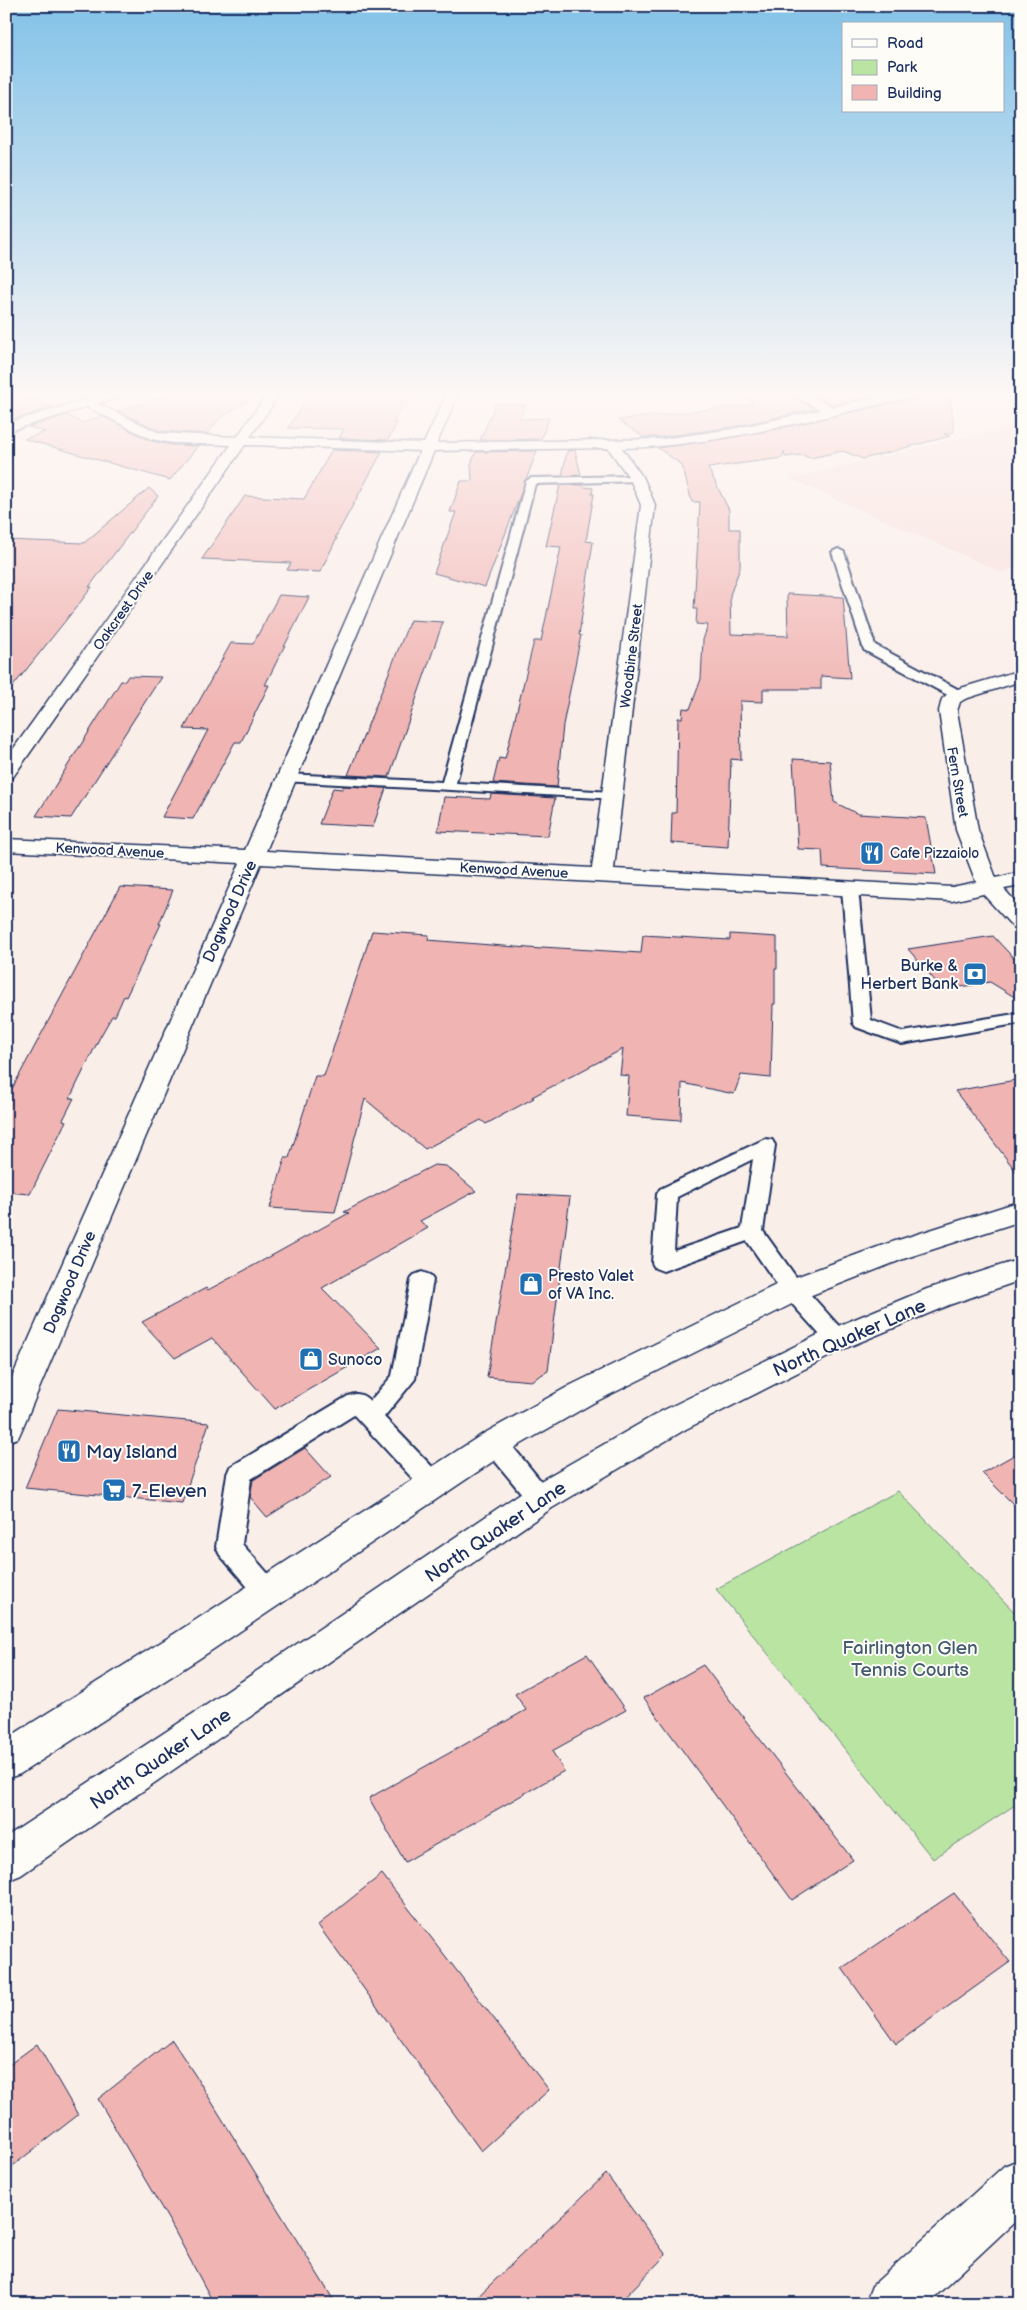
<svg xmlns="http://www.w3.org/2000/svg" width="1027" height="2310" font-family="'Balsamiq Sans',sans-serif">
<style>
.built{fill:#f7ddd8}
.green{fill:#bae4a1;stroke:#6a8a80}
.building{fill:#f0b4b2;stroke:#1b2f5e}
.lines{fill:none;stroke-linecap:round;stroke-linejoin:round}
.service-casing{stroke:#1b2f5e;stroke-width:4}
.minor-casing{stroke:#1b2f5e;stroke-width:3}
.tertiary-casing{stroke:#1b2f5e;stroke-width:3}
.secondary-casing{stroke:#1b2f5e;stroke-width:3}
.service{fill:#fdfcf7;fill-rule:evenodd}
.minor{fill:#fdfcf7;fill-rule:evenodd}
.tertiary{fill:#fdfcf7;fill-rule:evenodd}
.secondary{fill:#fdfcf7;fill-rule:evenodd}
.labels{text-anchor:middle;stroke-width:4;stroke-linejoin:round;paint-order:stroke}
.far-street-label{font-size:14px;fill:#1b2f5e;stroke:#fdfcf7}
.far-poi-label{font-size:14px;fill:#1b2f5e;stroke:#fdfcf7;text-anchor:start}
.street-label{font-size:16px;fill:#1b2f5e;stroke:#fdfcf7}
.poi-label{font-size:16px;fill:#1b2f5e;stroke:#fdfcf7;text-anchor:start}
.near-street-label{font-size:19px;fill:#1b2f5e;stroke:#fdfcf7}
.near-poi-label{font-size:19px;fill:#1b2f5e;stroke:#fdfcf7;text-anchor:start}
.near-park-label{font-size:19px;fill:#435c6f;stroke:#fdfcf7}
</style>
<rect width="100%" height="100%" fill="#faeee9"/>
<filter id="ink" filterUnits="userSpaceOnUse"><feTurbulence type="fractalNoise" baseFrequency=".02" numOctaves="2"/><feDisplacementMap in="SourceGraphic" scale="10" xChannelSelector="R" yChannelSelector="G"/><feConvolveMatrix kernelMatrix="1 2 1 2 8 2 1 2 1" color-interpolation-filters="sRGB"/></filter>
<g filter="url(#ink)">
<!-- built -->
<polygon class="built" points="1021,423 1021,566 1001,572 791,479"/>
<!-- green -->
<polygon class="green" points="898,1491 1021,1619 1021,1801 933,1859 716,1589"/>
<!-- building -->
<g class="building">
<polygon points="6,393 21,393 52,408 6,421"/>
<polygon points="174,393 260,393 218,420 207,434 160,431 118,411"/>
<polygon points="311,393 409,393 393,423 397,423 388,440 339,438 344,429 288,428"/>
<polygon points="736,393 791,393 794,398 815,409 732,427 661,437 643,437 618,420 754,404"/>
<polygon points="811,393 889,393 833,405"/>
<polygon points="920,393 950,393 954,432 944,434 950,436 863,459 843,451 810,458 802,455 785,457 784,451 782,458 708,468 729,510 729,529 740,529 740,568 730,595 731,634 788,636 787,594 843,597 850,678 821,676 821,689 763,689 763,702 740,701 741,760 731,759 728,847 671,843 672,813 676,813 678,718 682,718 683,708 690,709 701,679 703,640 708,625 696,624 697,609 694,609 700,502 692,502 682,465 658,448 768,431 912,399"/>
<polygon points="496,403 525,405 520,419 549,418 541,439 480,440"/>
<polygon points="67,415 82,423 102,416 151,441 172,445 198,446 170,480 24,439 45,432 29,427"/>
<polygon points="332,450 382,452 335,538 337,538 320,572 287,570 291,563 202,559 245,496 304,499"/>
<polygon points="575,450 581,475 562,476 567,451"/>
<polygon points="537,451 485,587 434,573 456,512 450,512 461,481 472,481 471,464 476,452"/>
<polygon points="560,485 583,485 584,487 593,488 592,494 594,494 586,541 593,542 579,635 581,635 563,725 557,787 493,783 499,758 505,759 534,641 541,641 561,547 546,546"/>
<polygon points="149,488 158,496 89,587 92,587 82,600 6,695 6,540 84,543"/>
<polygon points="279,595 309,597 265,685 269,685 241,742 235,742 193,819 162,817 208,730 184,729 231,643 253,644"/>
<polygon points="410,620 443,622 389,777 348,775"/>
<polygon points="128,676 161,677 71,818 36,816 121,681 125,681"/>
<polygon points="793,759 830,761 834,802 858,814 926,818 936,874 823,868 822,850 798,849"/>
<polygon points="343,786 386,788 373,827 319,824 333,788 342,789"/>
<polygon points="491,794 555,798 548,836 438,831 444,797 490,799"/>
<polygon points="120,887 173,890 159,924 161,924 126,997 124,996 115,1016 112,1016 100,1037 70,1098 74,1098 63,1120 66,1121 30,1194 6,1192 6,1100"/>
<polygon points="372,931 429,935 428,940 541,949 542,947 641,953 643,935 730,940 730,934 777,937 777,969 775,969 775,1004 773,1004 771,1078 741,1075 734,1094 682,1083 681,1120 626,1116 629,1076 620,1075 623,1049 532,1097 534,1098 486,1124 481,1120 425,1149 365,1099 335,1212 270,1208 285,1158 289,1158 315,1076 324,1076"/>
<polygon points="993,936 1021,966 1021,1001 990,982 943,990 908,949"/>
<polygon points="1021,1079 1021,1178 955,1091"/>
<polygon points="434,1165 446,1166 476,1191 420,1221 428,1228 322,1288 381,1348 275,1409 212,1338 175,1358 142,1322 206,1288 208,1290 262,1261 349,1213 344,1212"/>
<polygon points="518,1194 570,1197 548,1371 531,1381 487,1377"/>
<polygon points="58,1409 209,1423 182,1503 25,1488"/>
<polygon points="305,1448 331,1477 267,1517 250,1497 253,1480"/>
<polygon points="1021,1451 1021,1512 982,1473"/>
<polygon points="587,1654 626,1710 552,1751 564,1771 405,1862 369,1798 526,1710 515,1694"/>
<polygon points="703,1665 853,1860 792,1900 644,1698"/>
<polygon points="382,1874 549,2090 481,2151 318,1925"/>
<polygon points="954,1893 1010,1962 896,2044 842,1968"/>
<polygon points="172,2040 197,2078 336,2304 214,2304 171,2224 98,2099"/>
<polygon points="37,2044 78,2115 6,2171 6,2067"/>
<polygon points="606,2174 666,2255 618,2304 470,2304"/>
</g>
<g class="lines">
<!-- service casing -->
<g class="service-casing">
<g id="service">
<polygon points="637,476 642,479 641,481 535,484 456,783 613,792 618,793 620,796 618,799 282,781 280,778 282,775 287,774 442,782 526,481 531,478"/>
<polygon points="838,549 844,552 875,645 963,692 965,695 963,698 953,698 864,650 832,552"/>
<polygon points="850,884 856,886 858,889 871,1020 903,1032 1021,1013 1021,1023 902,1044 856,1027 853,1023 842,889 844,886"/>
<path d="M765 1139 772 1140 775 1145 763 1231 801 1284 845 1333 848 1339 845 1345 837 1347 829 1345 785 1296 747 1241 663 1271 655 1268 652 1263 657 1194 660 1189ZM753 1159 742 1228 674 1251 677 1197Z"/>
<path d="M422 1272 430 1275 433 1280 415 1379 384 1417 442 1477 445 1484 442 1491 433 1494 424 1491 354 1415 251 1479 242 1544 277 1584 281 1592 277 1600 268 1603 259 1600 220 1555 216 1547 227 1474 230 1467 348 1396C357 1392 363 1394 370 1401L392 1376 411 1280 414 1275Z"/>
<polygon points="495,1433 504,1436 549,1491 552,1498 549,1505 540,1508 531,1505 486,1450 483,1443 486,1436"/>
</g>
</g>
<!-- minor casing -->
<g class="minor-casing">
<g id="minor">
<path d="M272 393 278 397 250 437 424 443 447 393H459L437 443 661 439 732 429 820 410 795 396 793 393H808L833 407 896 393H918L912 397C816 418 720 446 622 448L644 479 655 505 614 869 952 887 976 882 956 830 939 711 942 699 951 691 1021 670V681L965 699 960 702 957 711 978 830 996 878 1021 872V886L1004 889 1021 908V929L1013 927 983 894 952 901 261 864 22 1429 18 1438 6 1442V1391L240 863 6 851V839L245 850 420 451 245 445 13 777 6 779V759L231 445 172 443 151 439 79 403 80 400H90L160 433 237 437 267 394ZM608 448 630 479 641 505 592 868 266 851 434 451Z"/>
<polygon points="1021,2159 1021,2216 927,2304 865,2304 872,2286 1004,2166"/>
</g>
</g>
<!-- tertiary casing -->
<g class="tertiary-casing">
<polygon id="tertiary" points="106,393 124,393 122,396 6,432 6,424"/>
</g>
<!-- secondary casing -->
<g class="secondary-casing">
<g id="secondary">
<polygon points="1021,1201 1021,1221 906,1258 804,1298 593,1403 507,1452 200,1658 20,1774 6,1779 6,1739 174,1634 483,1434 571,1385 782,1282 886,1244"/>
<polygon points="1021,1259 1021,1280 949,1305 848,1347 686,1429 552,1508 21,1875 6,1881 6,1837 220,1696 528,1488 662,1411 826,1331 927,1289"/>
</g>
</g>
<!-- service -->
<use href="#service" class="service"/>
<!-- minor -->
<use href="#minor" class="minor"/>
<!-- tertiary -->
<use href="#tertiary" class="tertiary"/>
<!-- secondary -->
<use href="#secondary" class="secondary"/>
</g>
</g>
<!-- sky -->
<linearGradient id="sky" x2="0" y2="1"><stop stop-color="#82c2e8"/><stop offset="0.55" stop-color="#fdf7f5"/><stop offset="1" stop-color="#fdf7f5" stop-opacity="0"/></linearGradient>
<rect width="1027" height="716" fill="url(#sky)"/>
<!-- icons -->
<defs>
<g id="restaurant-square" transform="scale(1.25)"><rect x="-9" y="-9" width="18" height="18" rx="4" fill="#1f6fb2" stroke="#fdfcf7"/><path d="M-5-6h1v4h1v-4h1v4h1v-4h1v5L-1.5 .5V6h-2V.5L-5-1ZM5-6V6H3V1.5H1.5Q1.5-4 5-6Z" fill="#fff"/></g>
<g id="bank-square" transform="scale(1.25)"><rect x="-9" y="-9" width="18" height="18" rx="4" fill="#1f6fb2" stroke="#fdfcf7"/><path d="M-6-4H6V4H-6ZM0-2.3a2.3 2.3 0 1 0 0 4.6a2.3 2.3 0 1 0 0-4.6Z" fill="#fff"/></g>
<g id="shop-square" transform="scale(1.25)"><rect x="-9" y="-9" width="18" height="18" rx="4" fill="#1f6fb2" stroke="#fdfcf7"/><path d="M-5-2.5h2.3a2.7 3.5 0 0 1 5.4 0H5L5.5 6h-11ZM-1.5-2.5h3a1.5 2.3 0 0 0-3 0Z" fill="#fff"/></g>
<g id="supermarket-square" transform="scale(1.25)"><rect x="-9" y="-9" width="18" height="18" rx="4" fill="#1f6fb2" stroke="#fdfcf7"/><path d="M-6-5.5h2.5l.6 2H6L4.5 2H-2.5L-4.4-4H-6ZM-1.5 3.2a1.3 1.3 0 1 0 .1 0ZM3 3.2a1.3 1.3 0 1 0 .1 0Z" fill="#fff"/></g>
</defs>
<g fill-rule="evenodd">
<use href="#restaurant-square" x="872" y="853"/>
<use href="#bank-square" x="975" y="974"/>
<use href="#shop-square" x="531" y="1284"/>
<use href="#shop-square" x="311" y="1359"/>
<use href="#restaurant-square" x="69" y="1451"/>
<use href="#supermarket-square" x="114" y="1490"/>
</g>
<g class="labels">
<!-- far-street labels -->
<g class="far-street-label">
<text transform="translate(123 610) rotate(-55)" y="5">Oakcrest Drive</text>
<text transform="translate(631 656) rotate(-83)" y="5">Woodbine Street</text>
<text transform="translate(958 782) rotate(80)" y="5">Fern Street</text>
<text transform="translate(110 850) rotate(3)" y="5">Kenwood Avenue</text>
<text transform="translate(514 870) rotate(3)" y="5">Kenwood Avenue</text>
</g>
<!-- far-poi labels -->
<g class="far-poi-label">
<text x="890" y="858">Cafe Pizzaiolo</text>
</g>
<!-- street labels -->
<g class="street-label">
<text transform="translate(229 911) rotate(-66)" y="6">Dogwood Drive</text>
<text transform="translate(69 1282) rotate(-67)" y="6">Dogwood Drive</text>
</g>
<!-- poi labels -->
<g class="poi-label">
<text x="958" y="971" text-anchor="end">Burke &amp;<tspan x="958" dy="18">Herbert Bank</tspan></text>
<text x="548" y="1281">Presto Valet<tspan x="548" dy="18">of VA Inc.</tspan></text>
<text x="328" y="1365">Sunoco</text>
</g>
<!-- near-street labels -->
<g class="near-street-label">
<text transform="translate(849 1337) rotate(-24)" y="7">North Quaker Lane</text>
<text transform="translate(495 1531) rotate(-34)" y="7">North Quaker Lane</text>
<text transform="translate(160 1758) rotate(-34)" y="7">North Quaker Lane</text>
</g>
<!-- near-poi labels -->
<g class="near-poi-label">
<text x="86" y="1458">May Island</text>
<text x="132" y="1497">7-Eleven</text>
</g>
<!-- near-park labels -->
<g class="near-park-label">
<text x="910" y="1654">Fairlington Glen<tspan x="910" dy="22">Tennis Courts</tspan></text>
</g>
</g>
<!-- margin -->
<rect width="1027" height="2310" fill="none" stroke="#fdfcf7" stroke-width="25"/>
<rect x="12" y="12" width="1002" height="2285" fill="none" stroke="#1b2f5e" stroke-width="2" filter="url(#ink)"/>
<!-- legend -->
<rect x="842" y="22" width="162" height="90" fill="#fdfcf7" stroke="#a3aaba"/>
<rect x="852" y="39" width="25" height="8" fill="#fdfcf7" stroke="#a3aaba"/>
<text x="887" y="48" font-size="15" fill="#1b2f5e">Road</text>
<rect x="852" y="60" width="25" height="15" fill="#bae4a1" stroke="#a3aaba"/>
<text x="887" y="72" font-size="15" fill="#1b2f5e">Park</text>
<rect x="852" y="85" width="25" height="15" fill="#f0b4b2" stroke="#a3aaba"/>
<text x="887" y="98" font-size="15" fill="#1b2f5e">Building</text>
</svg>
